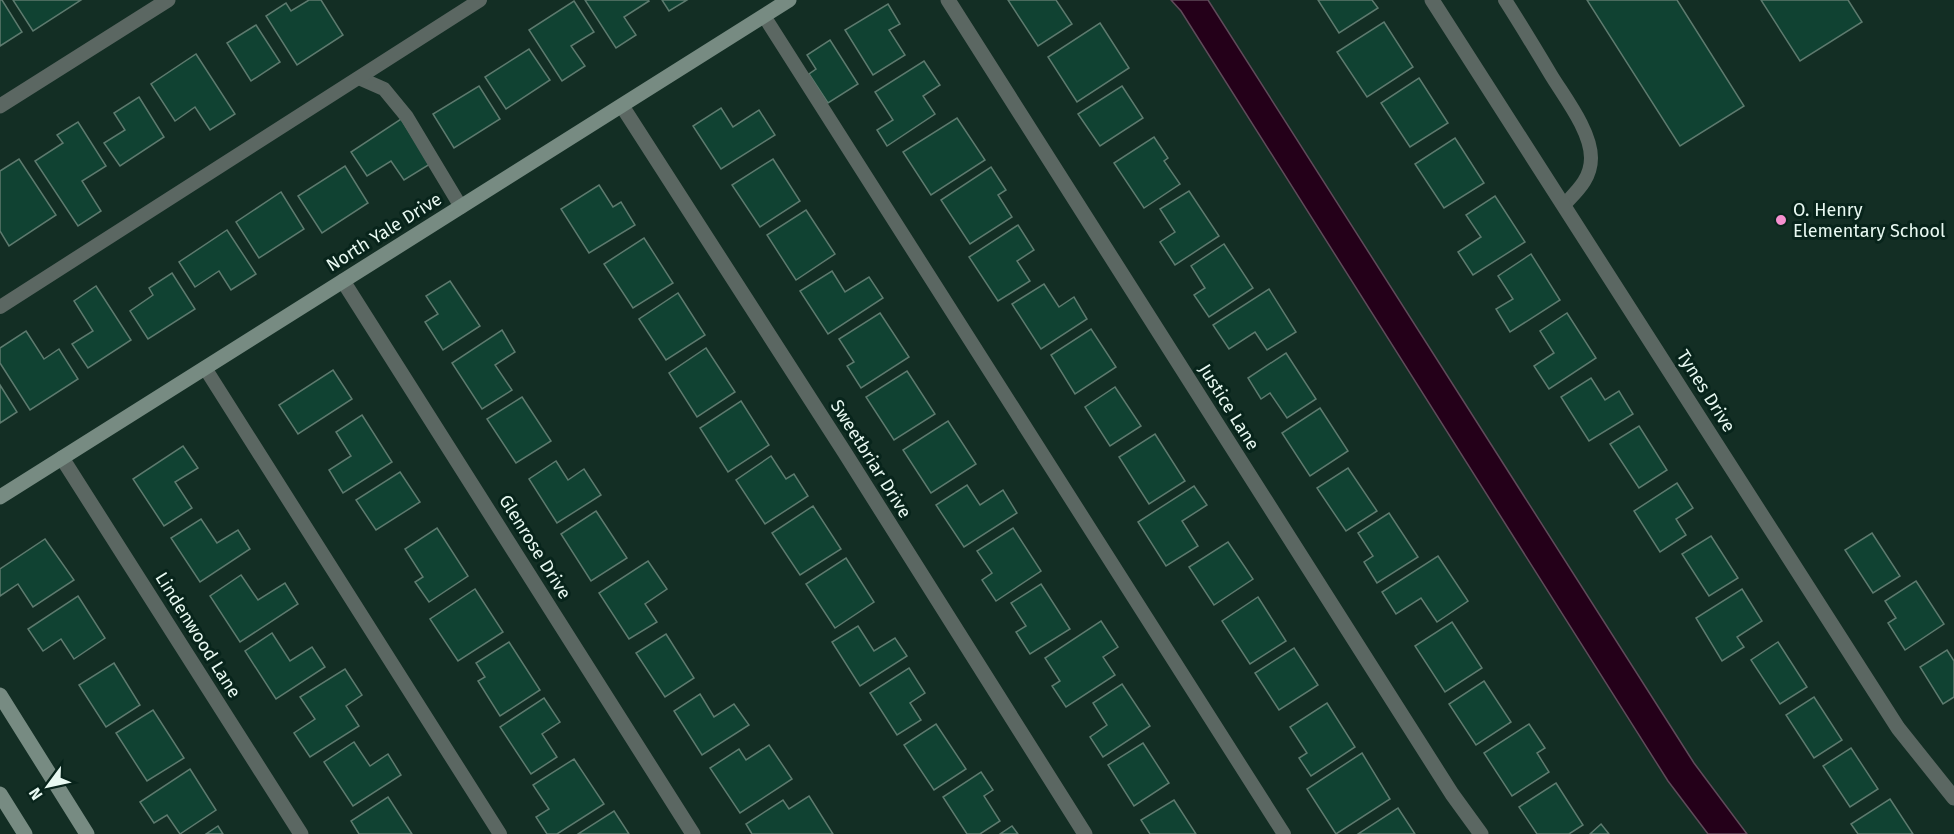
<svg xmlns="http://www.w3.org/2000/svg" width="1954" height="834" font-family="'Fira Sans',sans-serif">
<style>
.water{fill:#240019;stroke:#5f4b5a;stroke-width:1.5}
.building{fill:#104232;stroke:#5d7a6e;stroke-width:1.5}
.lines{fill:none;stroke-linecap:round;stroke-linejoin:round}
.lane{stroke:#5b6762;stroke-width:14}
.street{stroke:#5b6762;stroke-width:15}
.secondary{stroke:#778b82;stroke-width:15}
.poi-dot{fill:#f690cf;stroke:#08241b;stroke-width:2}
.labels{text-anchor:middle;stroke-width:6;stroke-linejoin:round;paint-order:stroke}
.poi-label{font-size:18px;fill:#e9f9f2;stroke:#08241b;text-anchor:start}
.street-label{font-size:18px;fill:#e9f9f2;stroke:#08241b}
</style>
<rect width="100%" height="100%" fill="#132e24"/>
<!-- water -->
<polygon class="water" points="1171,0 1208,0 1694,763 1747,834 1708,834 1668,781 1181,11"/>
<!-- building -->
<g class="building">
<polygon points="0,0 2,0 22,32 0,46"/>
<polygon points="13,0 81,0 33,31"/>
<polygon points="309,0 321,0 343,35 297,65 266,16 286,3 291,11"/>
<polygon points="585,0 648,0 649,1 624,17 636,35 616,48"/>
<polygon points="662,0 687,0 669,11"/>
<polygon points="1008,0 1056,0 1072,24 1038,46"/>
<polygon points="1318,0 1372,0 1378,8 1339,33"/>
<polygon points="1587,0 1677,0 1744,106 1680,146"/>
<polygon points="1761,0 1848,0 1862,22 1800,61"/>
<polygon points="574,1 594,32 571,46 585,66 562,81 529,30"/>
<polygon points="888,4 900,24 889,30 905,55 873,75 845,30"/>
<polygon points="1384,22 1413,67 1367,97 1337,52"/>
<polygon points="1100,23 1129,68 1077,102 1048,57"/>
<polygon points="256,25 280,62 251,81 227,43"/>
<polygon points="830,40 858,84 828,103 809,74 816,69 807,55"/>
<polygon points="529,49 550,80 506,109 485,77"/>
<polygon points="196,54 235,114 210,130 195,107 175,121 151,84"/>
<polygon points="924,61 940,85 923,96 935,114 887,146 877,130 893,120 875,92"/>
<polygon points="1419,78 1448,123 1410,147 1381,103"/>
<polygon points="479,86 500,119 454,148 433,114"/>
<polygon points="1122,86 1143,118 1100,146 1078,114"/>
<polygon points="139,97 164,137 120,166 104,143 125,130 114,113"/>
<polygon points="721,108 733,127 759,110 775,135 721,169 693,126"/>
<polygon points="957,118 985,160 931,195 903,152"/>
<polygon points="401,119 430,164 404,180 391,161 367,176 351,152"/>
<polygon points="78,122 106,166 82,181 101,211 78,226 35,161 63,143 57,135"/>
<polygon points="1154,137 1168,158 1164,161 1180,184 1144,208 1114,163"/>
<polygon points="1455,138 1484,183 1444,208 1415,164"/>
<polygon points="19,159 56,215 9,246 0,231 0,171"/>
<polygon points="773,159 800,201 760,227 732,185"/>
<polygon points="345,166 368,203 322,233 298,196"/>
<polygon points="991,167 1006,190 998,195 1012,217 970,244 941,200"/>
<polygon points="599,185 613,207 621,202 635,225 589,253 561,209"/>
<polygon points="1189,191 1219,236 1175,265 1160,242 1175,232 1160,209"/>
<polygon points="281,192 304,229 259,258 236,222"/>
<polygon points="1495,196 1525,242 1473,275 1458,252 1481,237 1466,215"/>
<polygon points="806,210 835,254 796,280 767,235"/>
<polygon points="1018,225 1034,250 1017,261 1030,281 998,301 969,257"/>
<polygon points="227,230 256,274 231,290 219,271 195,287 179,262"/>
<polygon points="644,238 673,283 633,308 604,264"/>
<polygon points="1224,244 1253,288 1209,317 1194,295 1205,288 1191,266"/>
<polygon points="1531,254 1560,300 1510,332 1496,309 1513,299 1498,276"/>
<polygon points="832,271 845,292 869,277 883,298 828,334 800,291"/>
<polygon points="172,273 195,309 148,339 130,311 153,295 149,288"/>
<polygon points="450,281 480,326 443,350 425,322 438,314 426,296"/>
<polygon points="1044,284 1059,307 1074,297 1087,319 1041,349 1012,304"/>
<polygon points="96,286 131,340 88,368 72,344 93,331 74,301"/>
<polygon points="1269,289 1296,332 1267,350 1255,332 1229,349 1213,325"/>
<polygon points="678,293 705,335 666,360 639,319"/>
<polygon points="880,313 909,357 861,388 847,366 854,362 839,339"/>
<polygon points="1567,313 1596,358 1549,389 1534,366 1554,353 1540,331"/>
<polygon points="1091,329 1116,367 1075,394 1051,355"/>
<polygon points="502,330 515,352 495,365 512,390 482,409 452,363"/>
<polygon points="26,331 44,359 59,349 78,379 30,410 0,363 0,348"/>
<polygon points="706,348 735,392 697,417 669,373"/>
<polygon points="1286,353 1316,399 1287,418 1270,393 1261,399 1248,378"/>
<polygon points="333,370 352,399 298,434 279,405"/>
<polygon points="907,371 935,414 894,440 866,397"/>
<polygon points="1591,378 1605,400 1619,391 1633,414 1589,441 1561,397"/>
<polygon points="0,385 17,412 0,423"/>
<polygon points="1115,387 1141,426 1110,446 1085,407"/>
<polygon points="522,397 551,441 516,463 487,419"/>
<polygon points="741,401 769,445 728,472 700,428"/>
<polygon points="1320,408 1348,451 1310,476 1282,433"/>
<polygon points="362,415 392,462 343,493 329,470 351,456 336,432"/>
<polygon points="948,421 976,464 931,493 903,450"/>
<polygon points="1639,426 1667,470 1639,488 1610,444"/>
<polygon points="1155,434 1185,481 1149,504 1119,457"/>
<polygon points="183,446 198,468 175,482 192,508 164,526 133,479"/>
<polygon points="771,456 786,479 794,474 808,496 765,524 736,480"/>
<polygon points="556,461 568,480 584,469 601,495 557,523 529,479"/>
<polygon points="1348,468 1377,511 1346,531 1317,488"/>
<polygon points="400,472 420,502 376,530 356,500"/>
<polygon points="1677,483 1693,508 1676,519 1686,535 1660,552 1634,511"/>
<polygon points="967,485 980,505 1003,490 1017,513 964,547 936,505"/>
<polygon points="1194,486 1207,505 1182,521 1198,546 1166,566 1138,522"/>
<polygon points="813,506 841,549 800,575 772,533"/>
<polygon points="596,511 627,558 591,581 561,534"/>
<polygon points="1389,513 1418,557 1377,583 1364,562 1373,556 1358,533"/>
<polygon points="201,519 217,543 238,530 250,549 200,582 171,538"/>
<polygon points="437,528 468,576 429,602 415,582 423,577 405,549"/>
<polygon points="1013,528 1041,571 996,601 982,580 992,573 977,551"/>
<polygon points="1872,533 1900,576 1873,593 1845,550"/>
<polygon points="1711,536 1738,578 1709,596 1682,554"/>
<polygon points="45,539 74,580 33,607 18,584 0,596 0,569"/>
<polygon points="1228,542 1253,579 1214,605 1189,567"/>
<polygon points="1438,556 1468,601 1437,622 1421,598 1396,614 1382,592"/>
<polygon points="846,558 874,602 835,628 806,584"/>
<polygon points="648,561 667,589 645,604 657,622 629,639 599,593"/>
<polygon points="241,575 258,600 285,583 298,604 240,642 210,596"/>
<polygon points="1916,581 1944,624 1905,650 1888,623 1896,618 1885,601"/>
<polygon points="1041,584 1070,629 1030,654 1016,632 1026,626 1011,603"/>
<polygon points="475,589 503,632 458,661 430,619"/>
<polygon points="1742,589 1762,621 1737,637 1744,647 1722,661 1696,618"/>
<polygon points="78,596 105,638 74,659 61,639 43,651 28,629"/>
<polygon points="1258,597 1286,641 1250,664 1222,621"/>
<polygon points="1101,621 1118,647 1103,657 1115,675 1066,707 1052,686 1060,681 1045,658"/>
<polygon points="1452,622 1482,668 1445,692 1415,646"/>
<polygon points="858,626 874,651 895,638 907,656 860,686 832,642"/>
<polygon points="272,633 290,661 312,647 325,667 276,699 245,651"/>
<polygon points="666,634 694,678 665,697 636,653"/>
<polygon points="509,642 540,690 500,716 478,681 485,677 476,663"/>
<polygon points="1778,642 1807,687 1780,704 1751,660"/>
<polygon points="1294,648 1318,685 1279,710 1255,673"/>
<polygon points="1947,650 1954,661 1954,697 1943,704 1920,667"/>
<polygon points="114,663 140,705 106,727 79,685"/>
<polygon points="909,668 925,693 910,703 921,720 897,735 870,693"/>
<polygon points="345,669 362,695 346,706 359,726 310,757 294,733 315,719 300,697"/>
<polygon points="1484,681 1511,722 1476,745 1449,704"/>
<polygon points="1122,684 1150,726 1103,757 1090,737 1107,725 1093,703"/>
<polygon points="700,694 714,717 734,704 749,725 702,755 674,711"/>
<polygon points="1814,697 1842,740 1814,758 1786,715"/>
<polygon points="544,698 560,722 542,734 557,757 531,774 500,727"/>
<polygon points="1327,703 1355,747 1311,776 1299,758 1307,753 1290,727"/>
<polygon points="153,710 184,758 147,781 116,733"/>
<polygon points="936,724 966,769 934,790 904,745"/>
<polygon points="1529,724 1545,748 1537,753 1549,772 1512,796 1484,753"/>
<polygon points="354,742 370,766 388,754 401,775 353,806 324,762"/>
<polygon points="1143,743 1169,783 1134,806 1108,765"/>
<polygon points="769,745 792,779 740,813 710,768 739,749 746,760"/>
<polygon points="1851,748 1878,789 1850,807 1823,766"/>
<polygon points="1362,753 1390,799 1336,834 1307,789"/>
<polygon points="574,759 604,804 557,834 547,834 536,817 549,809 533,785"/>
<polygon points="190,769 216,810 180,834 167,815 154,823 140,802"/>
<polygon points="981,772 993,790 984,796 1000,821 980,834 967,834 943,797"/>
<polygon points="1556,783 1583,825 1569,834 1537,834 1519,807"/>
<polygon points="809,796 833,834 752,834 746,824 783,800 789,809"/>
<polygon points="388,797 412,834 359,834 351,821"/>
<polygon points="1890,799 1913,834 1858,834 1851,824"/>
<polygon points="1174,800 1196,834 1150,834 1141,820"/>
<polygon points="1398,808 1415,834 1358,834"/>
<polygon points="614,811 629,834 578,834"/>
<polygon points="1601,824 1609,834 1590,834"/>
<polygon points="218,826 223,834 206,834"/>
<polygon points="1012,826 1018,834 1000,834"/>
</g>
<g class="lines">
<!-- lane -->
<g class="lane">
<path d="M1505 0C1521 25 1536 50 1551 75 1565 98 1591 131 1591 158 1591 179 1577 191 1564 205"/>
<polyline points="764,16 1284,834"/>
<polyline points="359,78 384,89 407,117 461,207"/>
<polyline points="0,307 480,0"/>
<polyline points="205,368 500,834"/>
</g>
<!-- street -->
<g class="street">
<polyline points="948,0 1452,794 1481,834"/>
<polyline points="1432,0 1898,728 1954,798"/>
<polyline points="0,106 168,0"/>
<polyline points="622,106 845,453 1085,834"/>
<polyline points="343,281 693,834"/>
<polyline points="62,458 301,834"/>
</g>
<!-- secondary -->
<g class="secondary">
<polyline points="0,497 789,0"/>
<polyline points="0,695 87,834"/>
<polyline points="0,794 25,834"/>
</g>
</g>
<!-- markers -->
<circle class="poi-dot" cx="1781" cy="220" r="6"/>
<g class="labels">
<!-- poi labels -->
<g class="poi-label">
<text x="1793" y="216">O. Henry<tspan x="1793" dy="21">Elementary School</tspan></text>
</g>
<!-- street labels -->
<g class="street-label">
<text transform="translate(384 232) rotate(-32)" y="6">North Yale Drive</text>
<text transform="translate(1706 391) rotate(58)" y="6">Tynes Drive</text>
<text transform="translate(1229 407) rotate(58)" y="6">Justice Lane</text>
<text transform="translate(871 459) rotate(58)" y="6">Sweetbriar Drive</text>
<text transform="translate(535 547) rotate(58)" y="6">Glenrose Drive</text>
<text transform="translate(198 635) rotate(58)" y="6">Lindenwood Lane</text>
</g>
</g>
<!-- north arrow -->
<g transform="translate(48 786) rotate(237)" stroke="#08241b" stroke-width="4.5" paint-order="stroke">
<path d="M0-4.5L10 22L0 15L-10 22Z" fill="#e9f9f2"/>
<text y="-9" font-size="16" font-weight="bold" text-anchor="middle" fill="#e9f9f2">N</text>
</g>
</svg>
